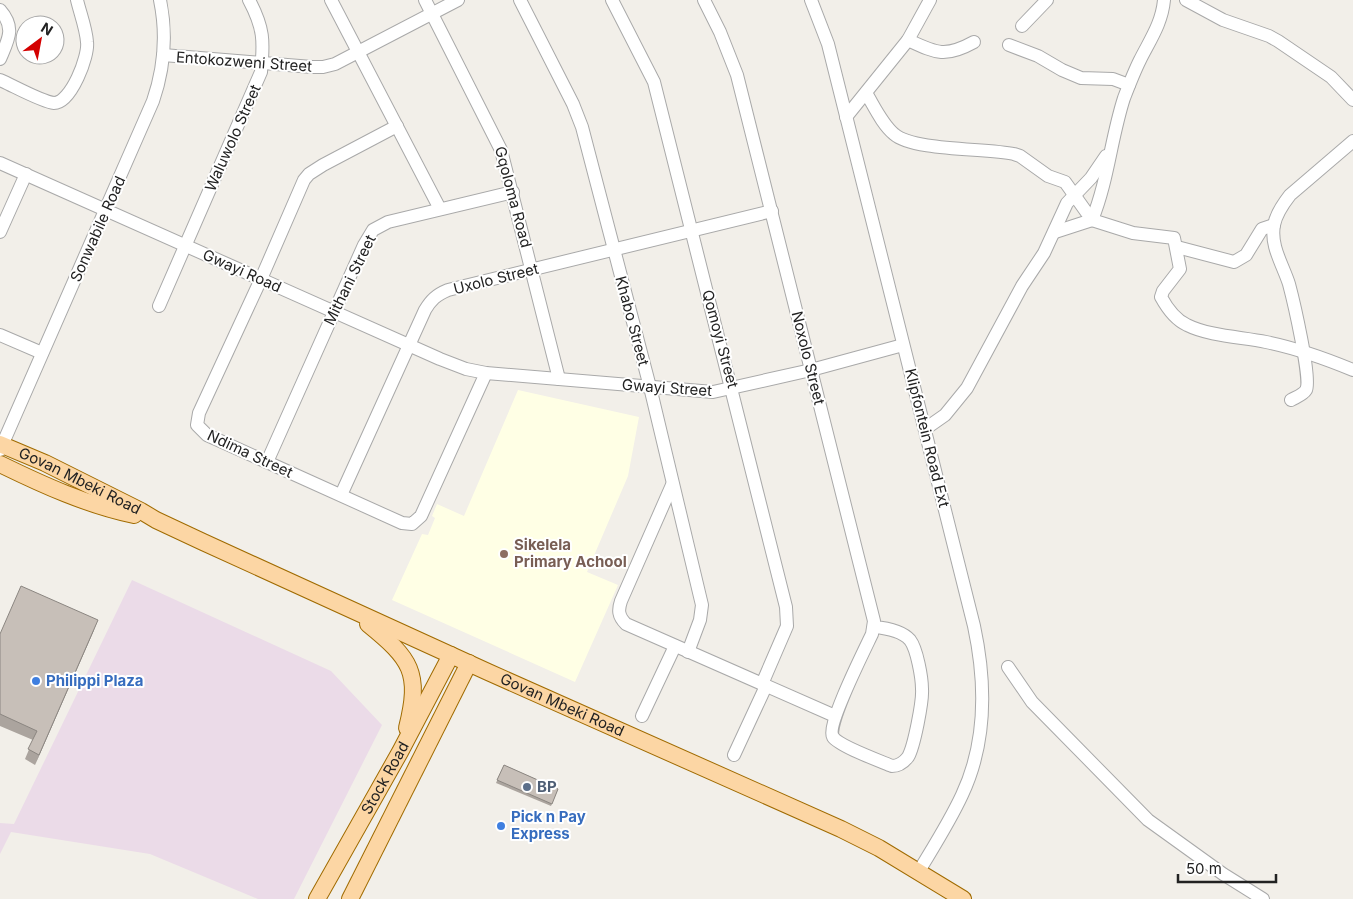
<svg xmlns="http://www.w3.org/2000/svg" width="1353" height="899" font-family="Inter,sans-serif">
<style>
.industrial{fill:#ebdbe8}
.education{fill:#ffffe5}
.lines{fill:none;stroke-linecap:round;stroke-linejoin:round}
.minor-casing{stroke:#a9a9a9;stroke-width:14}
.major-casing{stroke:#a06b00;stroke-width:18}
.minor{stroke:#fff;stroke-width:12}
.major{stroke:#fcd6a4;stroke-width:16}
.wall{fill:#aba49e}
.shaded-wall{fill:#8b8681}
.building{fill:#c7bfb8;stroke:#8b8681}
.education-dot{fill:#8d6e63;stroke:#fff;stroke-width:2}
.shop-dot{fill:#3f7fe0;stroke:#fff;stroke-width:2}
.service-dot{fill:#5c6f8a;stroke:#fff;stroke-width:2}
.labels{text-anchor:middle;stroke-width:4;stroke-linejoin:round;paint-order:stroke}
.street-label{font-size:15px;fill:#222;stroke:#fff}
.education-label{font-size:15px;font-weight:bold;fill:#785e54;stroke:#fff;text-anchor:start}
.shop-label{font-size:15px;font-weight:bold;fill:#366cbe;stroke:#fff;text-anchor:start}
.service-label{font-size:15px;font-weight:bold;fill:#4e5e75;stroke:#fff;text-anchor:start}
</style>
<rect width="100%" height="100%" fill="#f2efe9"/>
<!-- industrial -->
<polygon class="industrial" points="132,580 331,671 382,725 294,899 258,899 150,854 11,832 0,854 0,823 14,824"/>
<!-- education -->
<polygon class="education" points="518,390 639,417 628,476 587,572 618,585 575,682 392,600 422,534 428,535 435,518 432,516 437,504 464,516"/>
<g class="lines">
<!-- minor casing -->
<g class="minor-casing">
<g id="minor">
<polyline points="331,0 440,209"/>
<polyline points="425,0 501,150 559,379"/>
<polyline points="520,0 573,104 582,127 650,387 702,605 700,620 688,652"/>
<polyline points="612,0 654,82 786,607 787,626 762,684"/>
<path d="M704 0 720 32 737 75 874 621 872 634C865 649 826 726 833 737 839 746 880 761 892 766 898 766 904 762 908 757 914 747 923 701 922 689 922 678 917 649 910 640 902 631 886 628 874 627"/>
<path d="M811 0 828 44 974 626C986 682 987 742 962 795 950 821 934 846 919 871"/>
<path d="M1164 0C1162 23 1150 40 1140 60 1134 72 1129 85 1124 98 1111 138 1108 181 1092 220L1133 233 1174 238 1180 269 1163 291 1161 297C1167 308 1176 320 1187 325 1209 336 1241 337 1266 342 1296 348 1324 358 1353 370"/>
<polyline points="1186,0 1223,20 1269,36 1278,41 1331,77 1353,100"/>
<path d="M0 10C16 28 8 40 0 59"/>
<polyline points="1022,26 1047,0"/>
<path d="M908 40C936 53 945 58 974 42"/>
<polyline points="1009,45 1038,56 1062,70 1081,78 1113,79 1129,85"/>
<polyline points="163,55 312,67 323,67 335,64 458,0"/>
<path d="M0 80C12 85 42 102 54 103 71 103 89 56 87 42 86 28 80 13 77 0"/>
<path d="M866 93C874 106 882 124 894 134 913 151 986 148 1014 154L1020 156 1048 176 1065 182 1092 220 1055 232"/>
<polyline points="846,117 908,40 930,0"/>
<polyline points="397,126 323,165 309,174 304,180 261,279 199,413 197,425 207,435 402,523 412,524 421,516 486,373"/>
<polyline points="0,163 440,359 466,369 486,373 713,392 811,370 903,345"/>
<polyline points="0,232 26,174"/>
<polyline points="1177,247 1234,262 1246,255 1262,229 1274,225"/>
<path d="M159 306 261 72C264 41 264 28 249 0"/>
<polyline points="0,335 42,353"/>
<path d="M1291 400C1296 397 1303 395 1306 390 1312 380 1293 299 1289 284 1283 265 1270 246 1274 225 1276 214 1283 204 1290 195L1353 141"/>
<polyline points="925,429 945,415 967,388 1022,286 1044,253 1067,203 1091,178 1106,156"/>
<path d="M0 450 153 101C164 69 167 34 160 0"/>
<polyline points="267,462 364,245 373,230 388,222 513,192"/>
<path d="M672 485 621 601C618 610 618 616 626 624L835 716"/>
<path d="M341 495 425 310C431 300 436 295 448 290L772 211"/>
<polyline points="1008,667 1032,702 1148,820 1223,874 1263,899"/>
<polyline points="642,716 675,646"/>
<polyline points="734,755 766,686"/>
</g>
</g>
<!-- major casing -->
<g class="major-casing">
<g id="major">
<path id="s1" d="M0 444 45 463 141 511 156 520 203 542 488 672 841 829 879 848 963 899"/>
<path d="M0 464C43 485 87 505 134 515"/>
<path d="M368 624C411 659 421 672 407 728"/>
<path id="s2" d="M317 899 400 752 451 655"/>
<polyline points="350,899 469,663"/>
</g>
</g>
<!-- minor -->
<use href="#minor" class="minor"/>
<!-- major -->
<use href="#major" class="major"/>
</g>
<!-- wall -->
<g class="wall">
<polygon points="94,630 35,765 25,759 33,740 0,726 0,634"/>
<polygon points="504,765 558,789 551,806 496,783"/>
</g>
<!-- shaded-wall -->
<polygon class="shaded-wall" points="98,620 94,630 35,765 39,755"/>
<!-- building -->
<g class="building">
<polygon points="21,586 98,620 39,755 28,749 37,731 0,714 0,634"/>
<polygon points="504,765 558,789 552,804 497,780"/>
</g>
<!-- markers -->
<circle class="education-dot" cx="504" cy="554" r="5"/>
<g class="shop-dot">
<circle cx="36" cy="681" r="5"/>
<circle cx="501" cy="826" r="5"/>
</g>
<circle class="service-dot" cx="527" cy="787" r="5"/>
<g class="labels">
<!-- street labels -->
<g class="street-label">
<text transform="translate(244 62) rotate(4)" y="5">Entokozweni Street</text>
<text transform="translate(233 138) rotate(-66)" y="5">Waluwolo Street</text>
<text transform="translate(513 197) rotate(75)" y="5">Gqoloma Road</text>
<text transform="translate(98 229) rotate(-66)" y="5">Sonwabile Road</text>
<text transform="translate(242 271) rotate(24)" y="5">Gwayi Road</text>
<text transform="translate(496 279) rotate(-14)" y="5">Uxolo Street</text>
<text transform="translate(350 280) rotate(-64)" y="5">Mithani Street</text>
<text transform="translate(632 321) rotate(75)" y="5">Khabo Street</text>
<text transform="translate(720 339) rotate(75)" y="5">Qomoyi Street</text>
<text transform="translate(808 358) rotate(76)" y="5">Noxolo Street</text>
<text transform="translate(667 388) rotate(4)" y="5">Gwayi Street</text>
<text transform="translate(927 438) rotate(76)" y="5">Klipfontein Road Ext</text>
<text transform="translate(250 454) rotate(25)" y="5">Ndima Street</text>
<text dy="5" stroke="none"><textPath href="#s1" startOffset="88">Govan Mbeki Road</textPath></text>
<text dy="5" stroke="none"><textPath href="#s1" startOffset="620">Govan Mbeki Road</textPath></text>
<text dy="5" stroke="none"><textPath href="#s2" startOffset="139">Stock Road</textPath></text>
</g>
<!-- education labels -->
<g class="education-label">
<text x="514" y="550">Sikelela<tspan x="514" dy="17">Primary Achool</tspan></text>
</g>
<!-- shop labels -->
<g class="shop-label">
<text x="46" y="686">Philippi Plaza</text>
<text x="511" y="822">Pick n Pay<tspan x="511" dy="17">Express</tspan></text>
</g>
<!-- service labels -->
<g class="service-label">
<text x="537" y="792">BP</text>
</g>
</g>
<!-- north arrow -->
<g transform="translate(40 40) rotate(32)"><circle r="24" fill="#ffffff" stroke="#a7a7a7"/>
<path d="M0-4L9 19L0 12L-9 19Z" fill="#d40000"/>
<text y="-8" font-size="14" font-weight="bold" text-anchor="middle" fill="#222222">N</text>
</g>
<!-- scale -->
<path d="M1178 874v8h98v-8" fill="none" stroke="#222222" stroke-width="2.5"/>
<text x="1186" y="874" font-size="15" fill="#222222" stroke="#ffffff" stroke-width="4" paint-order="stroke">50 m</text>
</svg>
